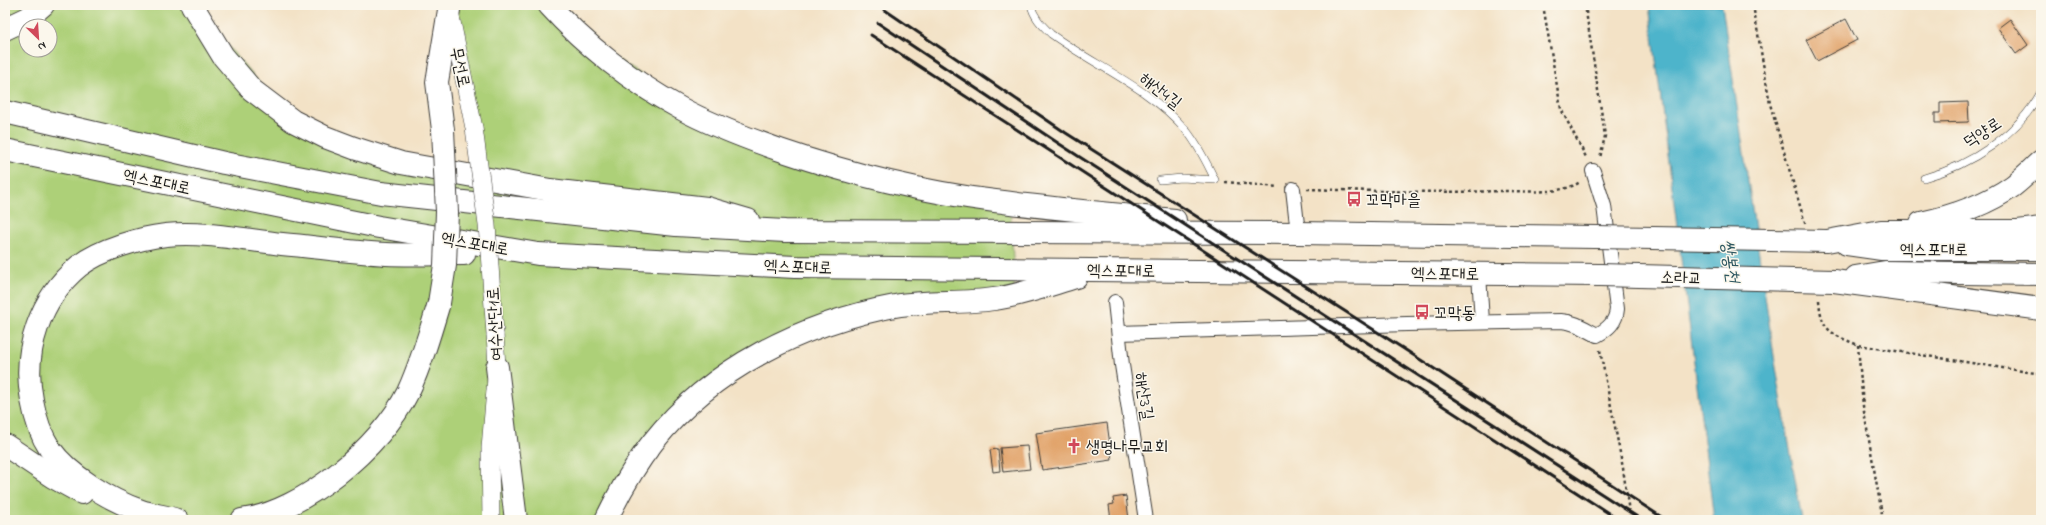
<svg xmlns="http://www.w3.org/2000/svg" width="2046" height="525" font-family="'Indie Flower','Poor Story',sans-serif">
<style>
.green{fill:#add078;stroke:#64764a;fill-rule:evenodd}
.water{fill:#4db4cb;stroke:#346874}
.building{fill:#e09e62}
.lines{fill:none;stroke-linecap:round;stroke-linejoin:round}
.service-casing{stroke:#3c3a36;stroke-width:8}
.minor-casing{stroke:#3c3a36;stroke-width:16}
.tertiary-casing{stroke:#3c3a36;stroke-width:18}
.trunk-casing{stroke:#3c3a36;stroke-width:24}
.path{stroke:#3c3a36;stroke-width:2.5;stroke-dasharray:3 3;stroke-linecap:butt}
.service{stroke:#fff;stroke-width:7}
.minor{stroke:#fff;stroke-width:14}
.tertiary{stroke:#fff;stroke-width:17}
.trunk{stroke:#fff;stroke-width:22}
.rail{stroke:#1c1c1c;stroke-width:3}
.tertiary-bridge-casing{stroke:#3c3a36;stroke-width:18;stroke-linecap:butt}
.trunk-bridge-casing{stroke:#3c3a36;stroke-width:24;stroke-linecap:butt}
.tertiary-bridge{stroke:#fff;stroke-width:17}
.trunk-bridge{stroke:#fff;stroke-width:22}
.labels{text-anchor:middle;stroke-width:3;stroke-linejoin:round;paint-order:stroke}
.street-label{font-size:17px;fill:#1c1c1c;stroke:#fbf7ec}
.poi-label{font-size:17px;fill:#1c1c1c;stroke:#fbf7ec;text-anchor:start}
.water-label{font-size:18px;font-style:italic;fill:#305962;stroke:#fbf7ec}
</style>
<rect width="100%" height="100%" fill="#fbf7ec"/>
<filter id="ink" filterUnits="userSpaceOnUse"><feTurbulence type="fractalNoise" baseFrequency=".025" numOctaves="2"/><feDisplacementMap in="SourceGraphic" scale="8" xChannelSelector="R" yChannelSelector="G"/><feConvolveMatrix kernelMatrix="1 2 1 2 8 2 1 2 1" color-interpolation-filters="sRGB"/></filter>
<filter id="wash" filterUnits="userSpaceOnUse"><feTurbulence type="fractalNoise" baseFrequency=".012" numOctaves="4" result="noise"/><feDisplacementMap in="SourceGraphic" scale="16" xChannelSelector="R" yChannelSelector="G"/><feGaussianBlur stdDeviation="0.9" result="paint"/><feColorMatrix in="noise" values="0 0 0 0 0 0 0 0 0 0 0 0 0 0 0 0 0 1.4 0 .05"/><feComposite in="paint" operator="in"/></filter>
<g filter="url(#wash)">
<rect width="100%" height="100%" fill="#f3e2c6"/>
<!-- green -->
<path class="green" d="M5 5H192L293 121 481 175 450 5H549L579 35 735 134 1010 203 1015 295 839 320 694 399 606 520H5ZM26 26H50V50H26Z"/>
<!-- water -->
<polygon class="water" points="1649,5 1722,5 1774,356 1802,520 1714,520"/>
<g id="blocks">
<!-- building -->
<g class="building">
<polygon points="1846,19 1857,40 1817,61 1806,40"/>
<polygon points="2010,19 2028,45 2016,54 1998,28"/>
<polygon points="1968,102 1969,122 1935,123 1935,113 1940,113 1940,103"/>
<polygon points="1107,423 1112,460 1042,470 1036,433"/>
<polygon points="1027,446 1030,469 1003,472 1000,448"/>
<polygon points="998,449 1000,471 993,472 990,450"/>
<polygon points="1126,496 1129,520 1111,520 1109,505 1114,504 1113,498"/>
</g>
</g>
</g>
<g filter="url(#ink)">
<use href="#blocks" fill-opacity="0" stroke="#3c3a36" stroke-width="1"/>
<g class="lines">
<!-- service casing -->
<g class="service-casing">
<g id="service">
<path d="M1031 5C1034 18 1042 25 1051 34 1095 66 1150 88 1186 130 1198 145 1207 163 1215 180L1182 178 1160 180"/>
<path d="M1924 178C1971 165 2018 135 2041 92"/>
</g>
</g>
<!-- minor casing -->
<g class="minor-casing">
<g id="minor">
<polyline points="1293,189 1298,233"/>
<polyline points="1479,274 1482,322"/>
<polyline points="1115,302 1122,365 1146,520"/>
<path d="M1119 333 1407 324 1561 321C1576 322 1585 329 1597 335 1608 329 1616 322 1617 309L1604 206 1593 171"/>
</g>
</g>
<!-- tertiary casing -->
<g class="tertiary-casing">
<g id="tertiary">
<polyline points="451,17 474,128"/>
<polyline points="491,520 490,448 497,367 495,334"/>
</g>
</g>
<!-- trunk casing -->
<g class="trunk-casing">
<g id="trunk">
<polyline points="192,5 223,56 252,90 293,121 325,137 354,148 401,163 550,190 707,208 748,220"/>
<path d="M549 5C585 45 632 82 680 108 711 125 746 138 780 150 850 174 922 192 995 201 1055 209 1115 214 1175 220"/>
<polyline points="5,29 28,18 43,5"/>
<polyline points="5,112 224,163 381,193 676,225 785,231 1298,233 1595,237"/>
<polyline points="443,130 437,82 449,10"/>
<polyline points="5,150 379,227 538,254 795,267 1600,275"/>
<path d="M1921 223C1953 216 1986 205 2013 186 2023 178 2032 169 2041 161"/>
<polyline points="1827,241 1881,231 2018,231 2041,228"/>
<polyline points="1847,244 1882,249 2041,249"/>
<polyline points="1855,277 1885,272 2041,274"/>
<polyline points="1834,281 2041,309"/>
<polyline points="497,367 516,520"/>
<polyline points="5,445 53,477 82,493"/>
<path d="M177 520C166 516 153 515 141 511 110 500 69 476 50 449 40 434 35 417 32 400 22 351 40 298 79 266 101 249 140 238 166 235 203 231 245 240 282 244 316 247 351 252 386 254 412 255 438 254 464 254"/>
<path d="M242 520C303 512 381 447 408 392 421 364 430 333 439 303"/>
<path d="M606 520C619 493 634 466 653 442 712 368 803 323 895 306 928 300 961 304 994 299 1022 295 1049 285 1076 277"/>
</g>
</g>
<!-- path -->
<g class="path">
<polyline points="1543,5 1561,109 1587,159"/>
<polyline points="1585,5 1605,136 1600,158"/>
<polyline points="1753,5 1770,104 1805,223"/>
<polyline points="1225,182 1278,187"/>
<path d="M1307 189C1372 191 1437 193 1503 191 1526 191 1560 195 1580 182"/>
<path d="M1819 300C1821 331 1831 334 1858 345L2041 374"/>
<polyline points="1858,345 1863,406 1883,520"/>
<polyline points="1600,350 1623,468 1630,520"/>
</g>
<!-- service -->
<use href="#service" class="service"/>
<!-- minor -->
<use href="#minor" class="minor"/>
<!-- tertiary -->
<use href="#tertiary" class="tertiary"/>
<!-- trunk -->
<use href="#trunk" class="trunk"/>
<!-- rail -->
<g class="rail">
<polyline points="885,10 1066,133 1404,349 1666,520"/>
<polyline points="878,23 1058,143 1642,520"/>
<polyline points="871,35 1619,520"/>
</g>
<!-- tertiary-bridge casing -->
<g class="tertiary-bridge-casing">
<polyline id="tertiary-bridge" points="474,128 487,225 495,334"/>
</g>
<!-- trunk-bridge casing -->
<g class="trunk-bridge-casing">
<g id="trunk-bridge">
<polyline points="1595,237 1827,241"/>
<polyline points="1600,275 1834,281"/>
<polyline points="439,303 445,265 447,212 443,130"/>
</g>
</g>
<!-- tertiary-bridge -->
<use href="#tertiary-bridge" class="tertiary-bridge"/>
<!-- trunk-bridge -->
<use href="#trunk-bridge" class="trunk-bridge"/>
</g>
</g>
<!-- icons -->
<defs>
<g id="bus-bare" transform="scale(1.2)"><path d="M-5-6H5V4H4V6H2V4H-2V6H-4V4H-5ZM-3.5-4V0h7V-4ZM-3.5 1.2v1.5H-2V1.2ZM2 1.2v1.5H3.5V1.2Z" fill="#d1495b" stroke="#fbf7ec" stroke-width="2.5" paint-order="stroke"/></g>
<g id="church-bare" transform="scale(1.2)"><path d="M-1.2-6h2.4v3.5h3.3v2.4h-3.3V6h-2.4V-.1h-3.3v-2.4h3.3Z" fill="#d1495b" stroke="#fbf7ec" stroke-width="2.5" paint-order="stroke"/></g>
</defs>
<g fill-rule="evenodd">
<use href="#bus-bare" x="1354" y="199"/>
<use href="#bus-bare" x="1422" y="312"/>
<use href="#church-bare" x="1074" y="446"/>
</g>
<g class="labels">
<!-- street labels -->
<g class="street-label">
<text transform="translate(461 67) rotate(78)" y="6">무선로</text>
<text transform="translate(1161 90) rotate(38)" y="6">해산4길</text>
<text transform="translate(1982 132) rotate(-33)" y="6">덕양로</text>
<text transform="translate(157 181) rotate(12)" y="6">엑스포대로</text>
<text transform="translate(475 243) rotate(10)" y="6">엑스포대로</text>
<text x="1934" y="255">엑스포대로</text>
<text transform="translate(798 266) rotate(2)" y="6">엑스포대로</text>
<text transform="translate(1121 270) rotate(1)" y="6">엑스포대로</text>
<text transform="translate(1445 273) rotate(1)" y="6">엑스포대로</text>
<text transform="translate(1681 277) rotate(2)" y="6">소라교</text>
<text transform="translate(494 324) rotate(-93)" y="6">여수산단1로</text>
<text transform="translate(1145 396) rotate(81)" y="6">해산3길</text>
</g>
<!-- poi labels -->
<g class="poi-label">
<text x="1366" y="205">꼬막마을</text>
<text x="1434" y="318">꼬막동</text>
<text x="1086" y="452">생명나무교회</text>
</g>
<!-- water labels -->
<g class="water-label">
<text transform="translate(1731 261) rotate(82)" y="6">쌍봉천</text>
</g>
</g>
<!-- margin -->
<rect width="2046" height="525" fill="none" stroke="#fbf7ec" stroke-width="20"/>
<!-- north arrow -->
<g transform="translate(38 38) rotate(155)"><circle r="19" fill="#fbf7ec" stroke="#a29f99"/>
<path d="M0-3L7 15L0 10L-7 15Z" fill="#d1495b"/>
<text y="-6" font-size="11" font-weight="bold" text-anchor="middle" fill="#1c1c1c">N</text>
</g>
</svg>
